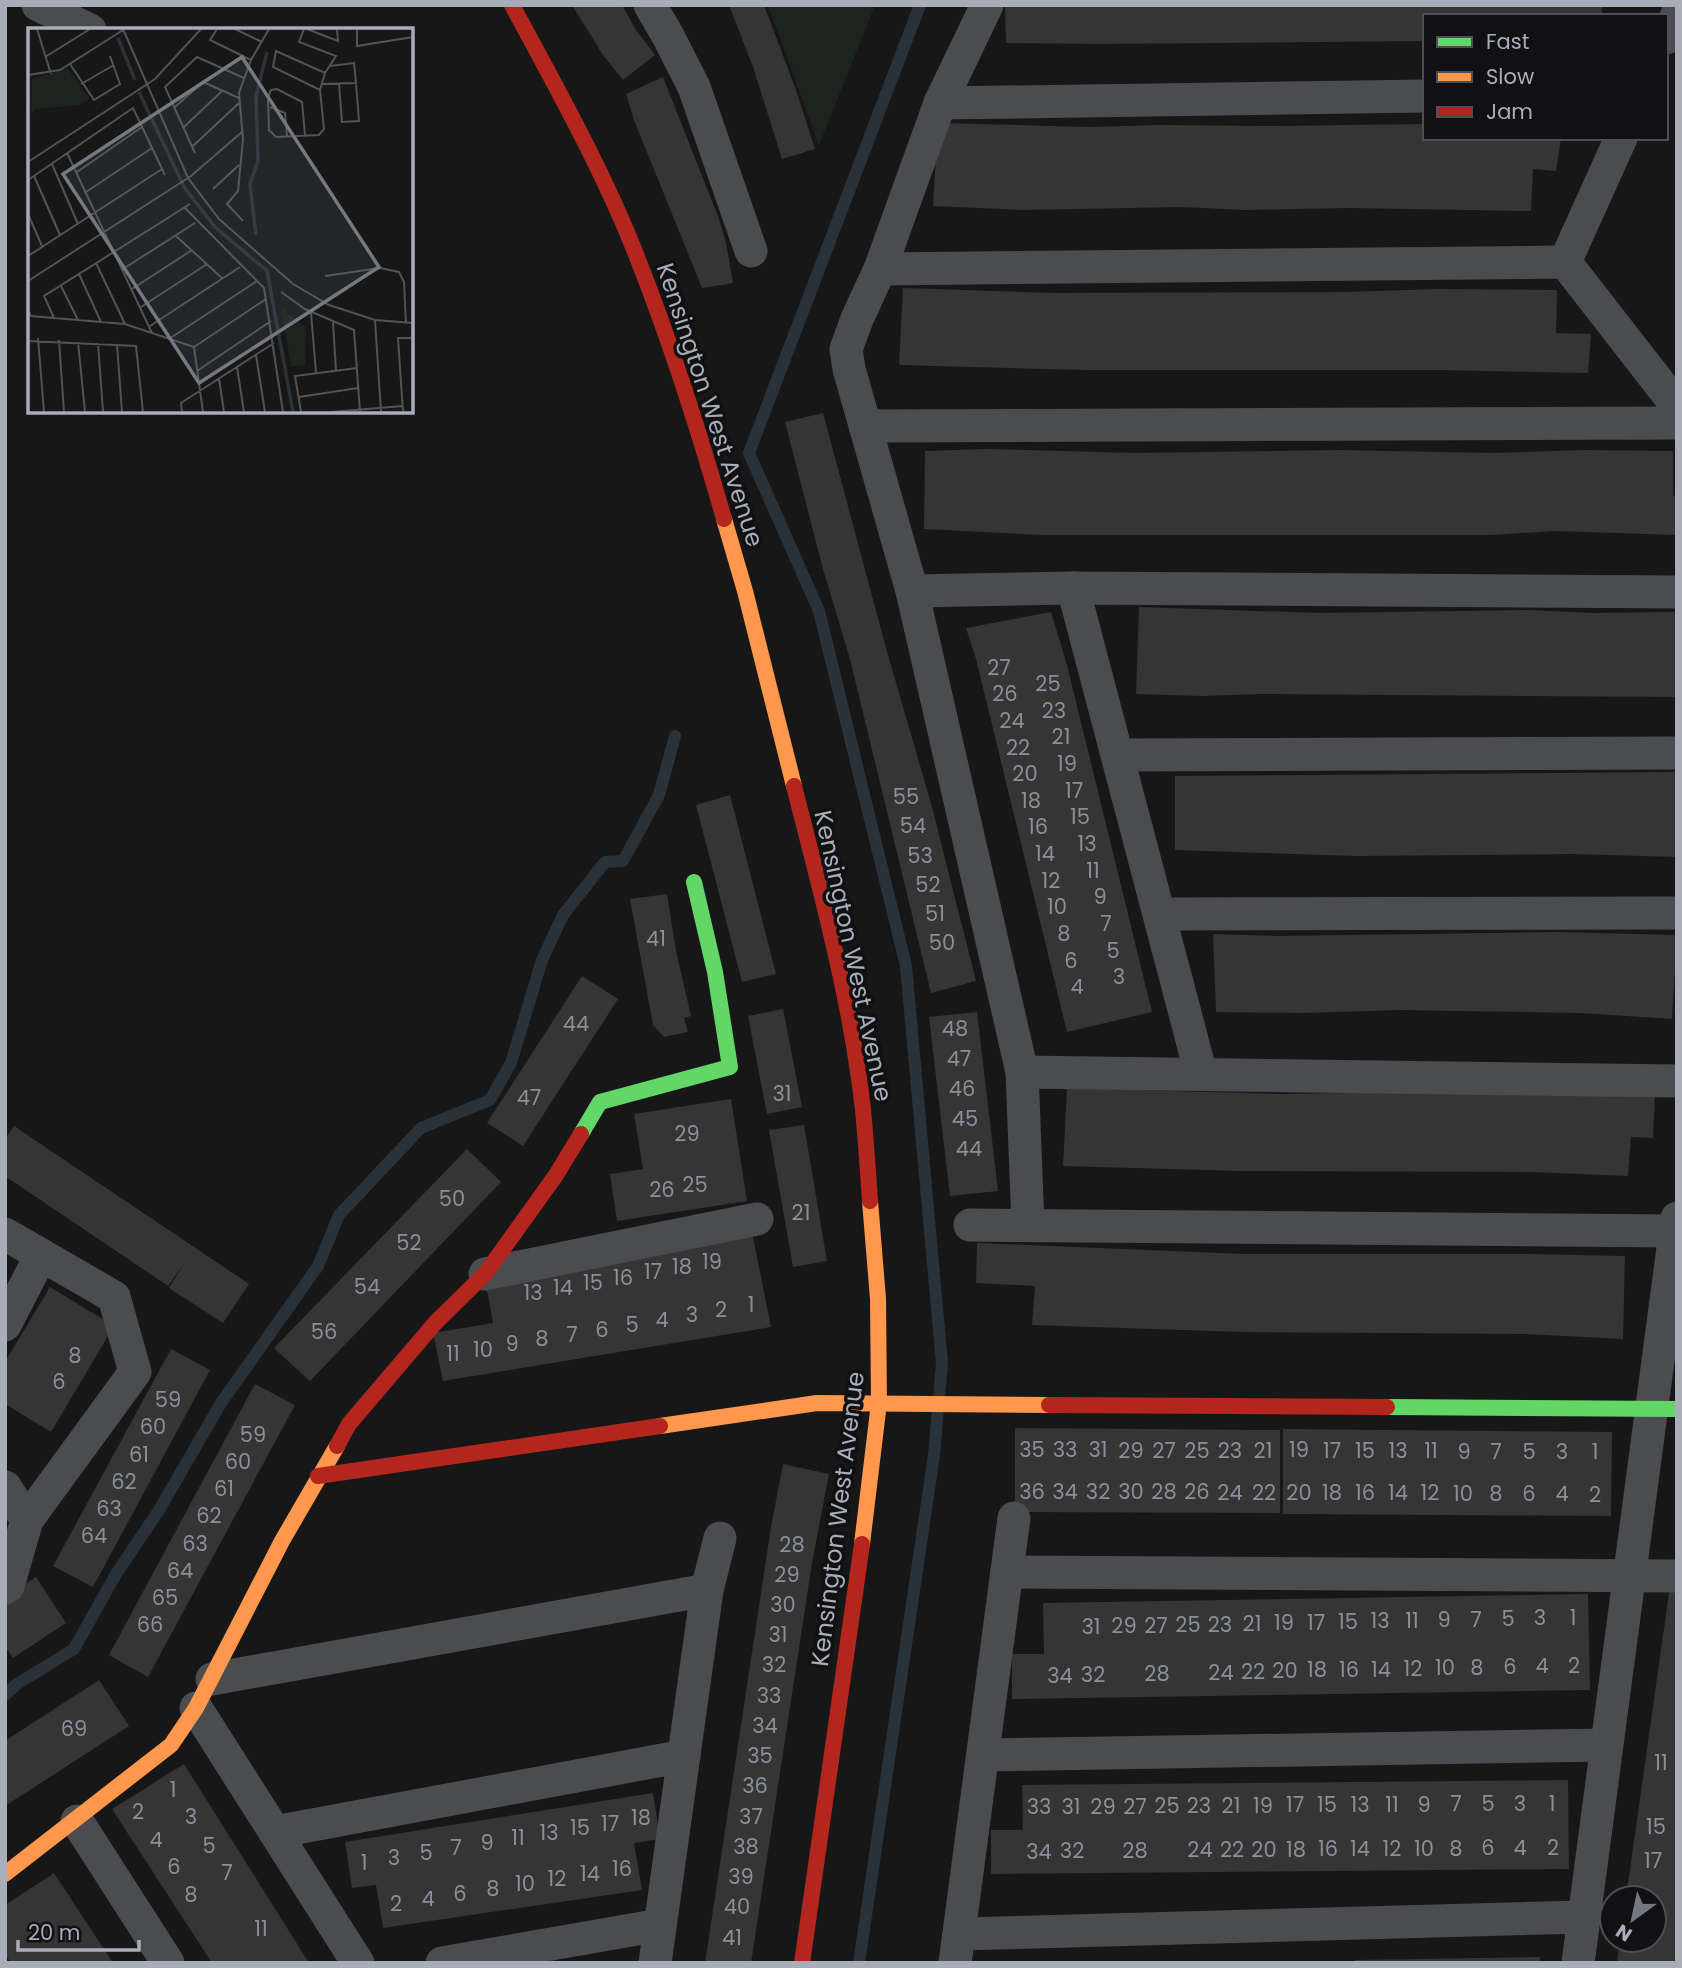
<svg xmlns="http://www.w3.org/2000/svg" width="1682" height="1968" font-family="Poppins,sans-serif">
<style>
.green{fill:#1d241e}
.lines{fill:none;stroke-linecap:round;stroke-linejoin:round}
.stream{stroke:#2a3239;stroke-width:12}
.building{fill:#353536}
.street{stroke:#4b4c50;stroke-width:33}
.fast{stroke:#63d668;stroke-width:16}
.slow{stroke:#ff974d;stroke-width:16}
.jam{stroke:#b3261e;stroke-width:16}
.labels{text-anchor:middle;stroke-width:7;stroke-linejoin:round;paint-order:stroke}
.number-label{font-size:21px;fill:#8b8f98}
.street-label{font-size:24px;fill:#a8adb8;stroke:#111113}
.inset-river{fill:none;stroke:#2a3239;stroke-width:3.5}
.inset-road{fill:none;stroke:#515357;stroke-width:2}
.view{fill:#757880;fill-opacity:0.15;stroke:#757880;stroke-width:3.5}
.inset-edge{fill:none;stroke:#a8adb8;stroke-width:3.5}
</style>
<rect width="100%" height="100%" fill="#171717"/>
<!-- green -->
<polygon class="green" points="768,5 875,5 819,145"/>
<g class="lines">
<!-- stream -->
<g class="stream">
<polyline points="5,1695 17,1684 74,1649 116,1574 159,1510 221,1403 318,1266 339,1215 421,1128 490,1100 511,1063 542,960 563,915 605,862 623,861 659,795 675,736"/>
<polyline points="859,1963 934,1455 942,1363 906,966 819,611 749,453 920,5"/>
</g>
</g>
<!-- building -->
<g class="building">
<polygon points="572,5 622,5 636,30 655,55 623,80 603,55"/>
<polygon points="729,5 764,5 796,90 815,149 782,159 753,67"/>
<polygon points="1005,5 1602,5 1602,16 1425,16 1425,41 1095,44 1006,43"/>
<polygon points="663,77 719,219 726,243 733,283 702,288 634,120 626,94"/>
<polygon points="938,123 1089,127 1158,125 1280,126 1425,124 1425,138 1561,138 1556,171 1533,169 1531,211 1349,208 1245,210 1182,207 1024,210 933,206"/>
<polygon points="903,288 1053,293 1347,292 1437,289 1557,290 1556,333 1591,334 1588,373 1436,370 1084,370 899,365"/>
<polygon points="823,413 886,648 932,807 976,981 931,993 850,659 823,569 785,422"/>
<polygon points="985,449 1136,453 1340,450 1491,453 1586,450 1673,451 1673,496 1677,495 1677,535 1555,531 1492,535 1043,535 924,529 925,451"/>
<polygon points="1139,607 1320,613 1530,610 1593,613 1677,612 1677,697 1260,694 1202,696 1136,694"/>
<polygon points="1051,612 1067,665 1152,1012 1067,1032 976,659 966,628"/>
<polygon points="1677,772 1677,857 1573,854 1357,856 1175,850 1175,776"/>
<polygon points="730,795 776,974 742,982 696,805"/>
<polygon points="667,894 676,951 691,1016 684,1018 688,1032 664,1037 653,1025 630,899"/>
<polygon points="1556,932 1677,935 1672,1019 1580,1013 1397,1010 1304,1013 1216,1012 1213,934 1276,936"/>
<polygon points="582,976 618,999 523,1146 487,1123"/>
<polygon points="783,1009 802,1107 767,1114 748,1016"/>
<polygon points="977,1012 998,1191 950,1196 929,1017"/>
<polygon points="1067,1088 1277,1094 1417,1092 1655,1094 1653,1138 1631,1137 1628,1176 1532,1172 1241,1171 1063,1166"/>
<polygon points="731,1099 747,1201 617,1221 610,1174 643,1169 634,1114"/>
<polygon points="804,1125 827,1261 793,1267 769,1130"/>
<polygon points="14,1126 249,1284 223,1323 169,1288 183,1265 168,1286 5,1176 5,1139"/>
<polygon points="467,1149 501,1182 310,1381 274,1348"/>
<polygon points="752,1232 771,1327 443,1381 433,1333 493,1323 485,1279"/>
<polygon points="977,1243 1244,1254 1531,1254 1625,1256 1623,1339 1526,1334 1244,1332 1032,1325 1035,1286 976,1283"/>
<polygon points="50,1287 114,1326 51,1432 5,1404 5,1362"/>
<polygon points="171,1349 210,1370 93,1587 53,1566"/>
<polygon points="255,1384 295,1405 148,1677 109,1655"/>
<polygon points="1015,1428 1280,1430 1280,1513 1015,1512"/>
<polygon points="1283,1429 1612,1432 1611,1516 1283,1514"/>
<polygon points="783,1464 829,1474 812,1563 751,1963 705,1963 771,1527"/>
<polygon points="36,1577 66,1623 13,1658 5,1646 5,1597"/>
<polygon points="1670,1586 1677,1587 1677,1963 1617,1963 1620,1940 1654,1940 1654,1898 1626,1898"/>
<polygon points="1588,1594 1590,1690 1012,1699 1012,1654 1044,1654 1043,1603"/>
<polygon points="99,1680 129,1726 5,1806 5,1741"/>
<polygon points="184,1764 289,1931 309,1963 212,1963 112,1809"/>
<polygon points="1568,1780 1569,1869 991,1874 991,1830 1023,1830 1022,1785"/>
<polygon points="653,1793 660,1839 634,1843 642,1890 383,1928 376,1885 352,1888 345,1842"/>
<polygon points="54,1873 90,1928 113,1963 11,1963 5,1954 5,1905"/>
<polygon points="1540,1957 1540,1963 1355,1963 1355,1960"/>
</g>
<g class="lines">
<!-- street -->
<g class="street">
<polyline points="38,5 90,30"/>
<polyline points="650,5 668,36 694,87 751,251"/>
<polyline points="987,5 940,103 880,269 857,319 846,349 849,369 912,591 1022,1072 1028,1225"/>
<polyline points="1666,38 1677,15"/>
<polyline points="940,103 1425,96"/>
<polyline points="1565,262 1677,406"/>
<polyline points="1565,262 1621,138"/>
<polyline points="880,269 1565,262"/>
<polyline points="865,426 1677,423"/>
<polyline points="1073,588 1201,1074"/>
<polyline points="912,591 1073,588 1677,592"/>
<polyline points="1118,755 1677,753"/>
<polyline points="1160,914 1677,913"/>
<polyline points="1022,1072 1677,1081"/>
<polyline points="970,1225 1677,1231"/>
<polyline points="5,1234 114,1297 135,1372 27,1520 8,1586 5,1588"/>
<polyline points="485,1274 757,1219"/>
<polyline points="5,1325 41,1255"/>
<polyline points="5,1487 27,1520"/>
<polyline points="1007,1572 1677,1576"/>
<polyline points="212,1679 707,1590"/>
<polyline points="196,1708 358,1963"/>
<polyline points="983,1755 1606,1745"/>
<polyline points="77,1821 168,1963"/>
<polyline points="275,1832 684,1756"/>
<polyline points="959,1934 1583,1917"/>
<polyline points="442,1963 660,1925"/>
<polyline points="655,1963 707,1590 720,1538"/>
<polyline points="955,1963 1014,1518"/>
<polyline points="1578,1963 1677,1218"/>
</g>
<!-- fast -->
<g class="fast">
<polyline points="581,1134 600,1102 730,1067 715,972 694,882"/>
<polyline points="1387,1407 1677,1409"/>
</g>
<!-- slow -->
<g class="slow">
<polyline points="724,519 745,591 794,786"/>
<polyline points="660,1426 817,1403 1049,1405"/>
<polyline points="862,1544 879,1403 878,1299 870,1201"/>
<polyline points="5,1874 171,1745 196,1708 282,1541 337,1446"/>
</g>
<!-- jam -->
<g class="jam">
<path d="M512 5C556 87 603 170 637 257 671 343 699 431 724 519"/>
<path d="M794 786C821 892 851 1001 863 1110 866 1141 868 1171 870 1201"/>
<polyline points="1049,1405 1387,1407"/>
<polyline points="337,1446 349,1424 436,1322 485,1274 556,1175 581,1134"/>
<polyline points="318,1476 660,1426"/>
<polyline points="802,1963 862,1544"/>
</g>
</g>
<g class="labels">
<!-- number labels -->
<g class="number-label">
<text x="999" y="675">27</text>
<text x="1048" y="691">25</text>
<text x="1005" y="701">26</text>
<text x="1054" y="718">23</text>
<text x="1012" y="728">24</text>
<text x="1061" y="744">21</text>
<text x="1018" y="755">22</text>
<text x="1067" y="771">19</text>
<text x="1025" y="781">20</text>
<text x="1074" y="798">17</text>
<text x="906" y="804">55</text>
<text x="1031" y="808">18</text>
<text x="1080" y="824">15</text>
<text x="913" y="833">54</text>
<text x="1038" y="834">16</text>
<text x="1087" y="851">13</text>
<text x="1045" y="861">14</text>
<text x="920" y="863">53</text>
<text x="1093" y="878">11</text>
<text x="1051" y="888">12</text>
<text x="928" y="892">52</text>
<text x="1100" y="904">9</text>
<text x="1057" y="914">10</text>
<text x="935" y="921">51</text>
<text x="1106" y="931">7</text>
<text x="1064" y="941">8</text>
<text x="656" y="946">41</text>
<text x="942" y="950">50</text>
<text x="1113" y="958">5</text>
<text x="1071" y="968">6</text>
<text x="1119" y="984">3</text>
<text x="1077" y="994">4</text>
<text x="576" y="1031">44</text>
<text x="955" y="1036">48</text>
<text x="959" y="1066">47</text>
<text x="962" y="1096">46</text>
<text x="782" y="1101">31</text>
<text x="529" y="1105">47</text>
<text x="965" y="1126">45</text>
<text x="687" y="1141">29</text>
<text x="969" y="1156">44</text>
<text x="695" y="1192">25</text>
<text x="662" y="1197">26</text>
<text x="452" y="1206">50</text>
<text x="801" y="1220">21</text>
<text x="409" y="1250">52</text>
<text x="712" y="1269">19</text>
<text x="682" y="1274">18</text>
<text x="653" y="1279">17</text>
<text x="623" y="1285">16</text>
<text x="593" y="1290">15</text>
<text x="367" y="1294">54</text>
<text x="563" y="1295">14</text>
<text x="533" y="1300">13</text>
<text x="751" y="1312">1</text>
<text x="721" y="1317">2</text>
<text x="692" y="1322">3</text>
<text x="662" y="1327">4</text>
<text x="632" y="1332">5</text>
<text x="602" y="1337">6</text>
<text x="324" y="1339">56</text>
<text x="572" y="1342">7</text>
<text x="542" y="1346">8</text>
<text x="512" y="1351">9</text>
<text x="483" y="1357">10</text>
<text x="453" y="1361">11</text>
<text x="75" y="1363">8</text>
<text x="59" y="1389">6</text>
<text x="168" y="1407">59</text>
<text x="153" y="1434">60</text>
<text x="253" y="1442">59</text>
<text x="1032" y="1457">35</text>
<text x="1065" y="1457">33</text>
<text x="1098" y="1457">31</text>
<text x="1299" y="1457">19</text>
<text x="1131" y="1458">29</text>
<text x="1164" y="1458">27</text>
<text x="1197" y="1458">25</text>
<text x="1230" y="1458">23</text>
<text x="1263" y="1458">21</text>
<text x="1332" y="1458">17</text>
<text x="1365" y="1458">15</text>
<text x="1398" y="1458">13</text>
<text x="1431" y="1458">11</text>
<text x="1464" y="1459">9</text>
<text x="1496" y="1459">7</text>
<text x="1529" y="1459">5</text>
<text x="1562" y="1459">3</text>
<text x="1595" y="1459">1</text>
<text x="139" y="1462">61</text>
<text x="238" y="1469">60</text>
<text x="124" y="1489">62</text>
<text x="224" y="1496">61</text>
<text x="1032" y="1499">36</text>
<text x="1065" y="1499">34</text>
<text x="1098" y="1499">32</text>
<text x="1131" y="1499">30</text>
<text x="1164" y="1499">28</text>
<text x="1197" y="1499">26</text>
<text x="1230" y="1500">24</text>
<text x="1264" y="1500">22</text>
<text x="1299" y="1500">20</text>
<text x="1332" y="1500">18</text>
<text x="1365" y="1500">16</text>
<text x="1398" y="1500">14</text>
<text x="1430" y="1500">12</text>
<text x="1463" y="1501">10</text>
<text x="1496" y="1501">8</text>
<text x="1529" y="1501">6</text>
<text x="1562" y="1501">4</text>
<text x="1595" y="1502">2</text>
<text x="109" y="1516">63</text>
<text x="209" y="1523">62</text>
<text x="94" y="1543">64</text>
<text x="195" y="1551">63</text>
<text x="792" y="1552">28</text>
<text x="180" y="1578">64</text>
<text x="787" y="1582">29</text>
<text x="165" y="1605">65</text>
<text x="783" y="1612">30</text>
<text x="1540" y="1625">3</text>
<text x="1573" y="1625">1</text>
<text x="1508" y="1626">5</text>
<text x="1444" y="1627">9</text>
<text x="1476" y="1627">7</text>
<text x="1380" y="1628">13</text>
<text x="1412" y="1628">11</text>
<text x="1348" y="1629">15</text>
<text x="1284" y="1630">19</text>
<text x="1316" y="1630">17</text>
<text x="1252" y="1631">21</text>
<text x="150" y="1632">66</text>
<text x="1188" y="1632">25</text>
<text x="1220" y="1632">23</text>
<text x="1124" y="1633">29</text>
<text x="1156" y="1633">27</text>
<text x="1091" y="1634">31</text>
<text x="778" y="1642">31</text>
<text x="774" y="1672">32</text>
<text x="1542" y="1673">4</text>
<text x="1574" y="1673">2</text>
<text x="1510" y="1674">6</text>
<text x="1445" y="1675">10</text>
<text x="1477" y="1675">8</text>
<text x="1413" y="1676">12</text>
<text x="1317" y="1677">18</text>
<text x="1349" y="1677">16</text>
<text x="1381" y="1677">14</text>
<text x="1285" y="1678">20</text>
<text x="1253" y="1679">22</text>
<text x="1221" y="1680">24</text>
<text x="1157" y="1681">28</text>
<text x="1093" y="1682">32</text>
<text x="1060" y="1683">34</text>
<text x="769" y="1703">33</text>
<text x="765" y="1733">34</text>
<text x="74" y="1736">69</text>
<text x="760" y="1763">35</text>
<text x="1661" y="1770">11</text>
<text x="755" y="1793">36</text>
<text x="173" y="1797">1</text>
<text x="1456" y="1811">7</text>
<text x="1488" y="1811">5</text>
<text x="1520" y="1811">3</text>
<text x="1552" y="1811">1</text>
<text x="1295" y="1812">17</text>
<text x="1327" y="1812">15</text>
<text x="1360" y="1812">13</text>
<text x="1392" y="1812">11</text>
<text x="1424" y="1812">9</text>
<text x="1167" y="1813">25</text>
<text x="1199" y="1813">23</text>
<text x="1231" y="1813">21</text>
<text x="1263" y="1813">19</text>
<text x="1039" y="1814">33</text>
<text x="1071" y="1814">31</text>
<text x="1103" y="1814">29</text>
<text x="1135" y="1814">27</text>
<text x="138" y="1819">2</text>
<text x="191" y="1824">3</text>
<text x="751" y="1824">37</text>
<text x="641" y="1825">18</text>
<text x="610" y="1831">17</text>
<text x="1656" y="1834">15</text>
<text x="580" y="1835">15</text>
<text x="549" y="1840">13</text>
<text x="518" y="1845">11</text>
<text x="156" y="1847">4</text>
<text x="487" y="1850">9</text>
<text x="209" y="1853">5</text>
<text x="746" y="1854">38</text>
<text x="456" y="1855">7</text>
<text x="1488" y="1855">6</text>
<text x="1520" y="1855">4</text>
<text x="1553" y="1855">2</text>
<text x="1328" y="1856">16</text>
<text x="1360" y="1856">14</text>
<text x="1392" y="1856">12</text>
<text x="1424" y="1856">10</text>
<text x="1456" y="1856">8</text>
<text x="1200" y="1857">24</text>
<text x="1232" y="1857">22</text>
<text x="1264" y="1857">20</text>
<text x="1296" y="1857">18</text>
<text x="1072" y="1858">32</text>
<text x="1135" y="1858">28</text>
<text x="1039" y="1859">34</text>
<text x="426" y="1860">5</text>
<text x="394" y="1865">3</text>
<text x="1653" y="1868">17</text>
<text x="364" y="1870">1</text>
<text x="174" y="1874">6</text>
<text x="622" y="1876">16</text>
<text x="227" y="1880">7</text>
<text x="590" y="1881">14</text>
<text x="741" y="1884">39</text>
<text x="557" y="1886">12</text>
<text x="525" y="1891">10</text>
<text x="493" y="1896">8</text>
<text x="460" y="1901">6</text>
<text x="191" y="1902">8</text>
<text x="428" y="1906">4</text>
<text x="396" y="1911">2</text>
<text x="737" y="1914">40</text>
<text x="261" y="1936">11</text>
<text x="732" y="1945">41</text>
</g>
<!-- street labels -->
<g class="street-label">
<text transform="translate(710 405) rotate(72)" y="8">Kensington West Avenue</text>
<text transform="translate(853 956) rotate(78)" y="8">Kensington West Avenue</text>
<text transform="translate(838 1519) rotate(-83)" y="8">Kensington West Avenue</text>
</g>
</g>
<!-- overview -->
<g transform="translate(28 28)">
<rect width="385" height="385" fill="#171717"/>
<path d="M40 41 62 71 51 77 8 81 3 87 4 51ZM253 280 278 299 277 337 263 339Z" fill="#1d241e"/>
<path class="inset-river" d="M90 10 107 52M111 64 156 159 187 199 239 243 265 384M228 207 222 156 230 133 228 68 239 24"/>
<path class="inset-road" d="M9 1 23 46M95 1 160 150 191 191 265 256 301 277 347 292 385 295M189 1 182 12 223 32M207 1 234 14M276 1 271 14 308 28 297 45 248 23 245 39 292 62 297 45M279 1 310 13 309 1M329 1V18L385 9M17 29 62 1M42 36 66 72 92 56 82 28M0 42V86M0 47 32 42 95 2M53 56 86 37M294 56 328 55 326 35 302 38M311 56 314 94 331 93 328 55M147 79 175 54 211 70M242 79 257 85 259 108M156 99 194 63M277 107 274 74 249 61 243 62 240 70 241 102 248 109 291 107 296 101 292 62M165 118 211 75M39 125 124 305M167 125 137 59 169 29 216 50M0 134 127 51 173 1M24 136 50 196M49 144 114 99M6 148 32 207M0 152 105 80 137 147M185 161 211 137M58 164 124 120M156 179 236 260 255 384M0 186 14 218M215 193 199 176 210 163 215 111 211 65 223 32 241 1M148 208 195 251M0 228 134 141M68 235 97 296M95 241 167 195M51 246 73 294M297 248 352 240 371 244 376 254 378 296M0 253 163 148 214 104M33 258 50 292M104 261 164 222M253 264 277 281 326 302 332 384M113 279 179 236M0 282 3 288 97 296 166 319M283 285 288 345M26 290 16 268 162 176M347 292 353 384M305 294 308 343M122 298 212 239M10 310 16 384M141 311 229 253M31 312 36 384M0 313 108 318 115 384M50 314 57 384M70 315 75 384M89 317 94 384M166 319 238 271M166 319 175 384M228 327 237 384M209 339 216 384M169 343 243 293M191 351 196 384M271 369 330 360M154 384 153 375 246 315M273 384 267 348 329 340M303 384 375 378M375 384 370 310H385"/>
<path class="view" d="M214 29 351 239 171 355 35 146Z"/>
<rect width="385" height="385" class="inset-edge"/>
</g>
<!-- border -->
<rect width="1682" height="1968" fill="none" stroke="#a8adb8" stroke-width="14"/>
<!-- legend -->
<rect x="1423" y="14" width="245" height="126" fill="#111113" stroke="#4d4f55" stroke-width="2"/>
<rect x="1437" y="37" width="35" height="10" fill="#63d668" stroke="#4d4f55" stroke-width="2"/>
<text x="1486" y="49" font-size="21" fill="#a8adb8">Fast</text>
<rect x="1437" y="72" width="35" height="10" fill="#ff974d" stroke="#4d4f55" stroke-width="2"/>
<text x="1486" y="84" font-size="21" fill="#a8adb8">Slow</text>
<rect x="1437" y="107" width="35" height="10" fill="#b3261e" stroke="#4d4f55" stroke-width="2"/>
<text x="1486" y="119" font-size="21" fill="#a8adb8">Jam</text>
<!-- north arrow -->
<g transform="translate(1633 1919) rotate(213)"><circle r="33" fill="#111113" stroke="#4d4f55" stroke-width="2"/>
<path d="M0-5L12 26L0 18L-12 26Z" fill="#757880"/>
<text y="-10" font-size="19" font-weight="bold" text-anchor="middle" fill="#a8adb8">N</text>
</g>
<!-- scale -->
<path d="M18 1940v10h121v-10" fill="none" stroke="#a8adb8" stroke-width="3.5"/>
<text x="28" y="1940" font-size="21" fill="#a8adb8" stroke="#111113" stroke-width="5" paint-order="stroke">20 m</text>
</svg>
